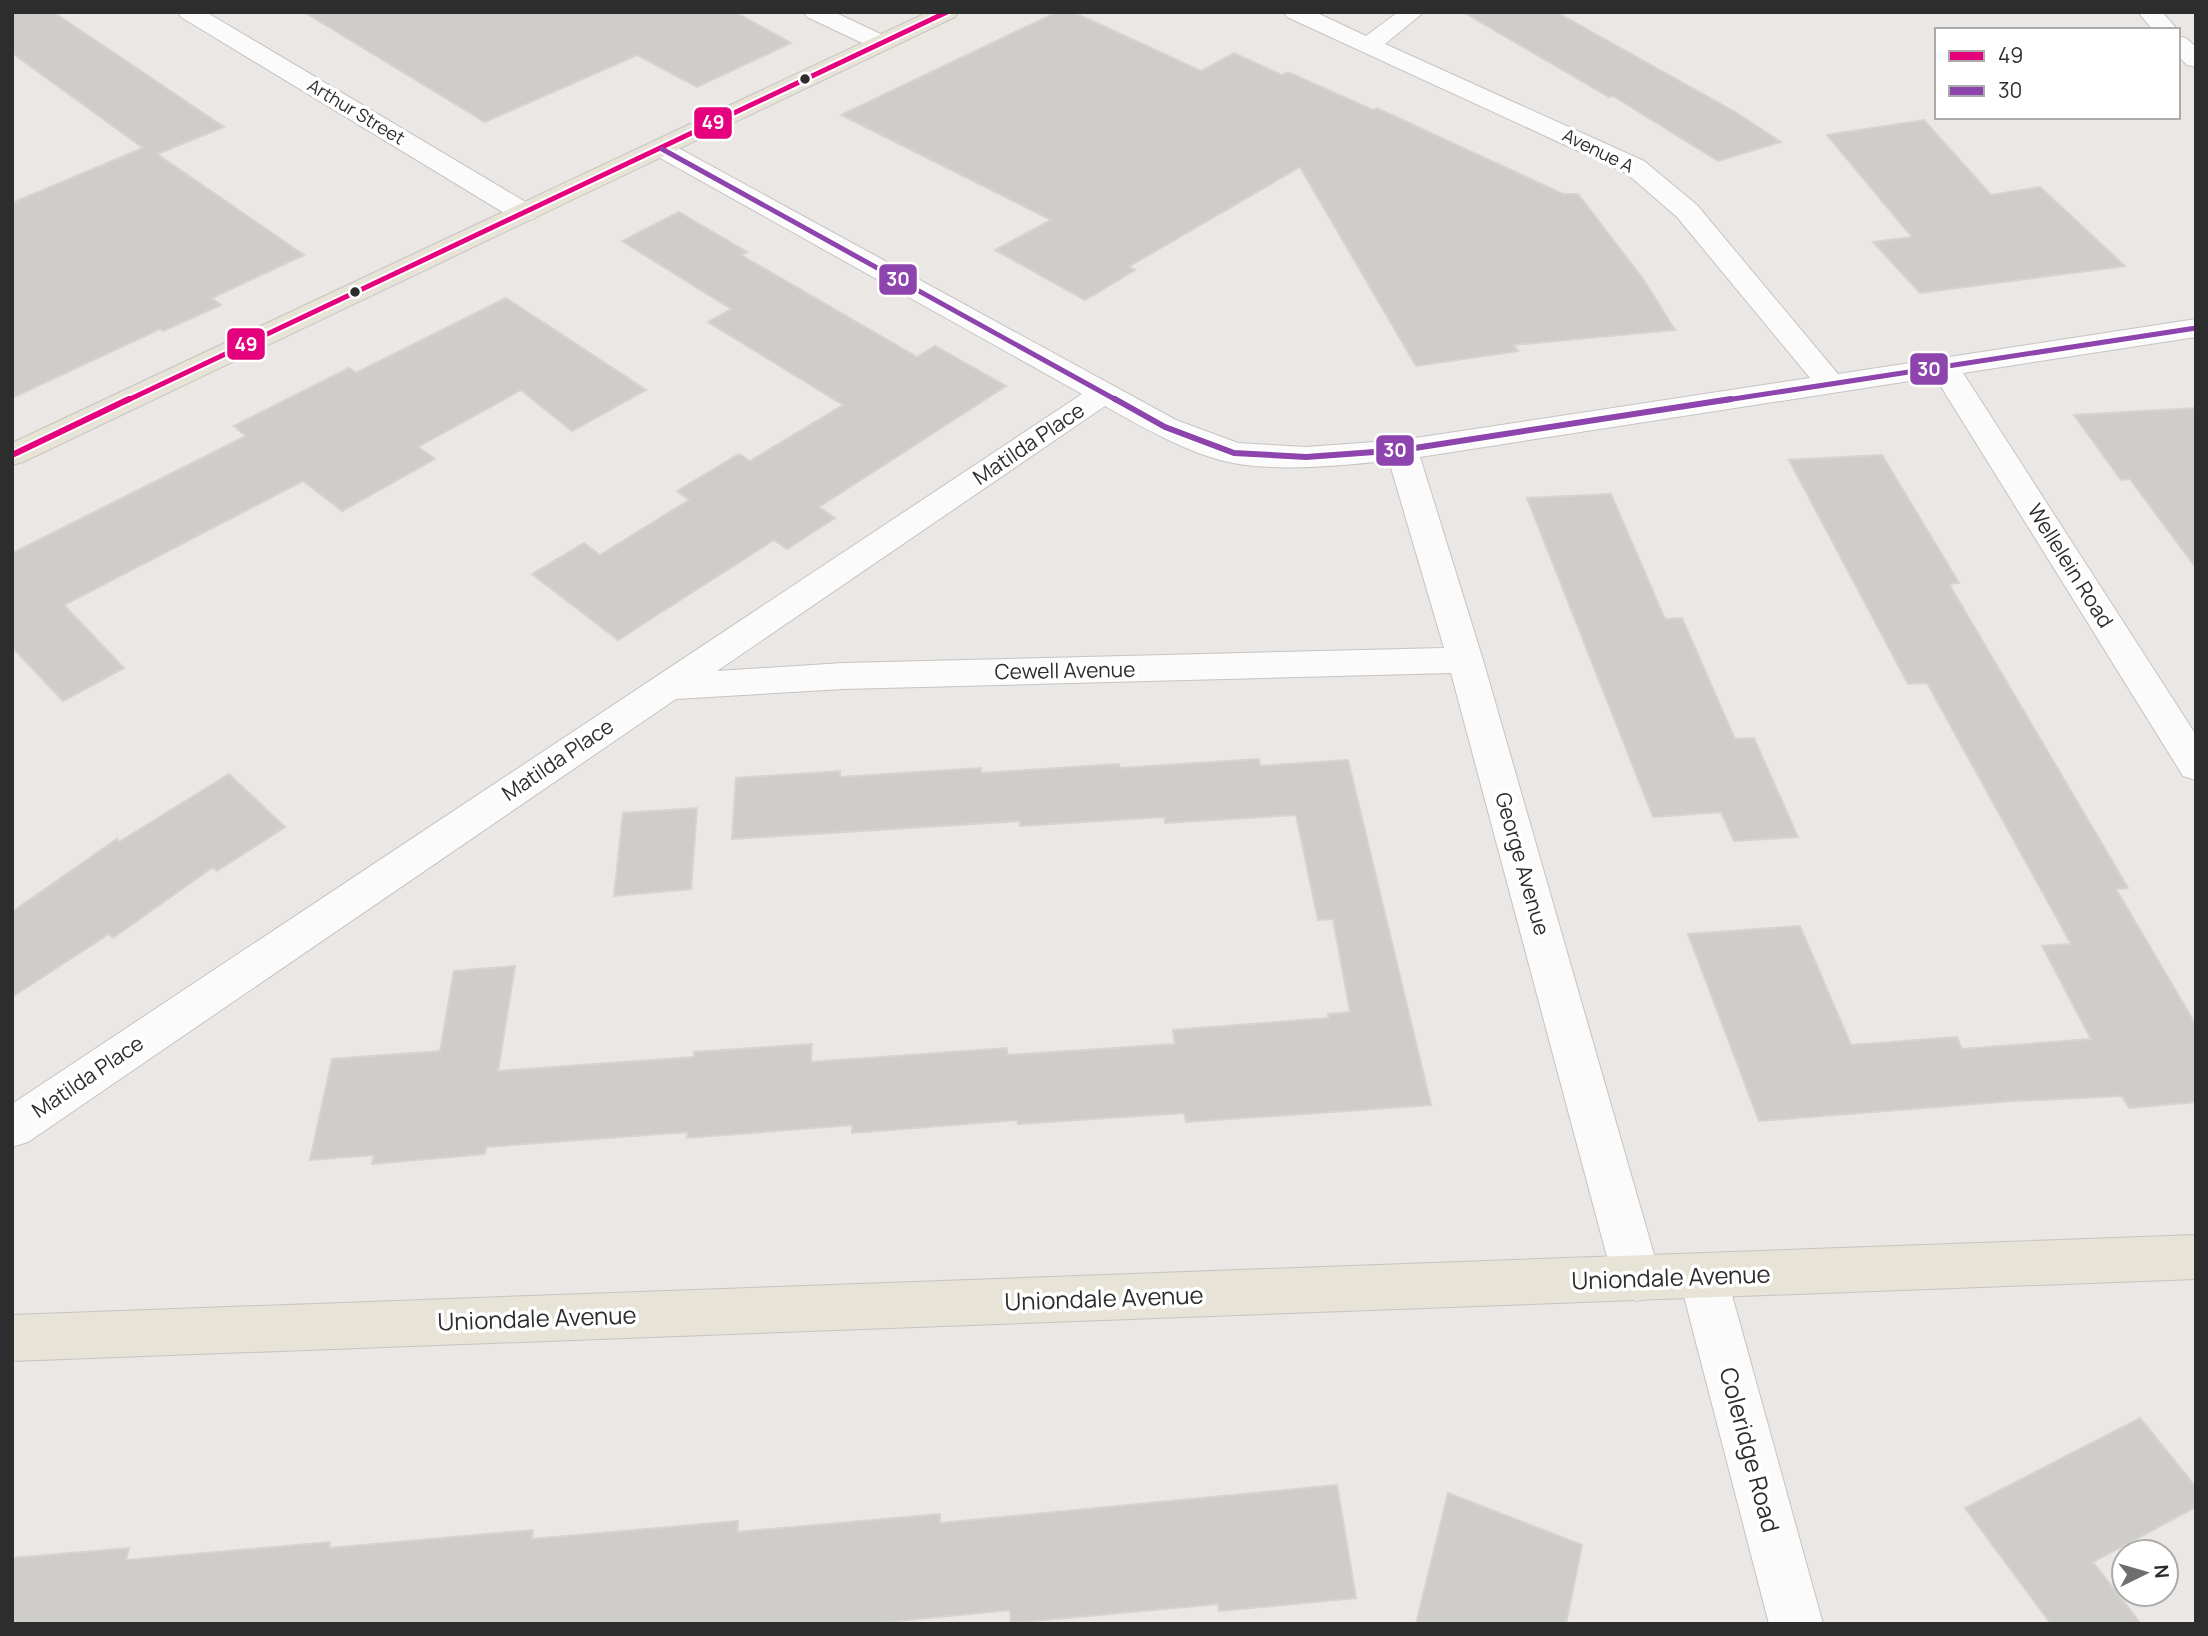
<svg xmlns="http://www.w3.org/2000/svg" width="2208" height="1636" font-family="Manrope,sans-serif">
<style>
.building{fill:#cfcdca;stroke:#d6d3d0;stroke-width:2}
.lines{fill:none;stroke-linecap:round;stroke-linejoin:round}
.minor-casing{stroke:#c4c4c4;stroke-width:2}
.major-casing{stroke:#c6c4c3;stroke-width:2}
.minor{fill:#fcfbfb;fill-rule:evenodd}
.major{fill:#e7e3d6;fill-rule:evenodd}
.bus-1-far1-casing{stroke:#fff;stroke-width:9}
.bus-1-casing{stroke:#fff;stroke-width:10}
.bus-2-far1-casing{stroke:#fff;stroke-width:9}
.bus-2-casing{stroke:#fff;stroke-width:10}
.bus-1-far1{stroke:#e5007d;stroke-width:5}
.bus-1{stroke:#e5007d;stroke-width:6}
.bus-2-far1{stroke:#8e44ad;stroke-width:5}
.bus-2{stroke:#8e44ad;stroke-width:6}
.bus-dot{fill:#2d2d2d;stroke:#fff;stroke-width:2.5}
.labels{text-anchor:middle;stroke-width:7;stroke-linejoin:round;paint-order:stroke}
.far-street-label{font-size:18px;fill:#2d2d2d;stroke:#fff}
.street-label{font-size:21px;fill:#2d2d2d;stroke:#fff}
.near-street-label{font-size:24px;fill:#2d2d2d;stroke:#fff}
.line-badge{stroke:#fff;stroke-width:2.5}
.badge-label{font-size:19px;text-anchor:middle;font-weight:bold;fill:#fff}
</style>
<rect width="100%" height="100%" fill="#eae7e4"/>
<!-- building -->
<g class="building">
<polygon points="12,12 53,12 224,127 157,154 304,255 212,298 221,305 163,331 160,329 12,398 12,203 143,148 12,53"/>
<polygon points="304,12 735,12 791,43 697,87 637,55 485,122"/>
<polygon points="1057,12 1073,12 1201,71 1234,53 1282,75 1288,72 1373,110 1377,108 1563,194 1578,194 1643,279 1675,330 1513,345 1518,351 1416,366 1300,167 1128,267 1135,270 1085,300 995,250 1051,220 841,115"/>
<polygon points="1463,12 1556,12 1737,113 1781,142 1718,161 1613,96 1609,97"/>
<polygon points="1924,120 1991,195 2040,187 2125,266 1920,293 1873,242 1912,237 1827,135"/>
<polygon points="679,212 747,252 741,255 917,357 935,346 1006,386 819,507 835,518 787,549 774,540 618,640 532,574 584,543 600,555 689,500 677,491 739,454 750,461 843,405 708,322 731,309 622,241"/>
<polygon points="506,298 646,390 572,431 521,390 418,447 435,459 342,511 303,481 64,605 124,668 63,701 12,647 12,553 246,436 234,426 349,368 356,373"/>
<polygon points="2196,408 2196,568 2130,479 2121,480 2074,415"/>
<polygon points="1882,455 1959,583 1949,584 2128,888 2116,889 2196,1025 2196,1102 2129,1108 2122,1096 2013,1101 1759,1121 1688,934 1800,926 1851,1045 1957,1037 1962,1049 2091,1039 2042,946 2071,944 1927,683 1908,684 1789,460"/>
<polygon points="1611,494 1665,619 1682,618 1735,739 1754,738 1798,837 1734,841 1721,812 1653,817 1527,498"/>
<polygon points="1259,759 1260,766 1348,760 1431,1105 1186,1122 1184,1113 1018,1124 1017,1120 852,1133 852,1125 687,1138 688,1132 486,1147 485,1154 372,1164 374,1155 310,1160 332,1059 440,1051 454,971 515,966 498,1071 694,1057 694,1052 812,1044 811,1062 1007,1048 1007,1055 1175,1044 1173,1030 1329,1018 1328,1014 1350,1012 1333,919 1318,920 1296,815 1165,823 1165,817 1020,826 1020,821 732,839 736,778 840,771 840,777 981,768 981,773 1119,764 1120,768"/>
<polygon points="229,774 285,827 217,871 213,867 113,938 109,934 12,997 12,912 117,839 119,842"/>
<polygon points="697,808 691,889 614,896 623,813"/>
<polygon points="2140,1418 2196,1487 2196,1507 2093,1562 2141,1624 2051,1624 1965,1508"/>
<polygon points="1337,1485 1356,1598 1219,1611 1218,1604 1011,1623 1010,1610 866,1624 12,1624 12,1558 129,1548 126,1560 330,1542 329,1548 533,1530 532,1539 738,1521 737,1532 940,1514 940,1523"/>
<polygon points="1448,1493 1582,1545 1566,1624 1416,1624"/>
</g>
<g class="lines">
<!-- minor casing -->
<g class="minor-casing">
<g id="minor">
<polygon points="178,12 206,12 534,207 538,213 534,219 524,221 514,219 181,17"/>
<polygon points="804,12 834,12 889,38 893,43 889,48 873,48 807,17"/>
<path d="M1284 12H1315L1366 36 1398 12H1424L1385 44 1644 161 1697 205 1838 374 2196 319V337L1963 373 2196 735V780L2183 776 1935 377 1420 457 1483 660 1661 1279 1654 1295 1637 1301 1620 1295 1613 1279 1451 673 843 689 676 699 28 1142 12 1147V1104L1082 394 653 154 649 149 653 144 662 141 671 144 1176 420 1238 443 1306 447 1402 440 1810 378 1677 217 1626 173 1287 17ZM1105 406C1142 427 1191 455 1233 463 1284 472 1338 465 1389 461L1444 648 843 663 717 671Z"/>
<polygon points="2138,12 2162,12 2178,30 2153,30"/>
<polygon points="2178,36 2186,38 2196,47 2196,67 2187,65 2178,56"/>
<polygon points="1703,1255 1720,1261 1727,1277 1823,1624 1769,1624 1679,1277 1686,1261"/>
</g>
</g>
<!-- major casing -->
<g class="major-casing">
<g id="major">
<polygon points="928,12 958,12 955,17 23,462 12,465 12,443"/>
<polygon points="2196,1235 2196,1279 12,1361 12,1315"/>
</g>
</g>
<!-- minor -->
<use href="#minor" class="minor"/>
<!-- major -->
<use href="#major" class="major"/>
<!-- bus-1-far1 casing -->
<g class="bus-1-far1-casing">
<polyline id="bus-1-far1" points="126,401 947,12"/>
</g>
<!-- bus-1 casing -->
<g class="bus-1-casing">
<polyline id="bus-1" points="12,455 129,399"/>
</g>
<!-- bus-2-far1 casing -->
<g class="bus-2-far1-casing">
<g id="bus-2-far1">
<polyline points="662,149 1118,401"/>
<polyline points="1720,401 2196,328"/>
</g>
</g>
<!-- bus-2 casing -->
<g class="bus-2-casing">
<polyline id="bus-2" points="1115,399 1165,427 1234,453 1306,457 1402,450 1731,399"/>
</g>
<!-- bus-1-far1 -->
<use href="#bus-1-far1" class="bus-1-far1"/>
<!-- bus-1 -->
<use href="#bus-1" class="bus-1"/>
<!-- bus-2-far1 -->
<use href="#bus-2-far1" class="bus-2-far1"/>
<!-- bus-2 -->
<use href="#bus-2" class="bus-2"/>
</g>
<!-- markers -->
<g class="bus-dot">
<circle cx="805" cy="79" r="6"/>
<circle cx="355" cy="292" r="6"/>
</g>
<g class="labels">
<!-- far-street labels -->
<g class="far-street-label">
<text transform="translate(356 112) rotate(31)" y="6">Arthur Street</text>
<text transform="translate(1598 151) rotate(26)" y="6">Avenue A</text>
</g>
<!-- street labels -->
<g class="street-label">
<text transform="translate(1029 444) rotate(-34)" y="7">Matilda Place</text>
<text transform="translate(2070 566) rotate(58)" y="7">Wellelein Road</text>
<text transform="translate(1065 671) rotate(-1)" y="7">Cewell Avenue</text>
<text transform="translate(558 760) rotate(-34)" y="7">Matilda Place</text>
<text transform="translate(1522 864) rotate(74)" y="7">George Avenue</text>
<text transform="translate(88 1077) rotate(-34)" y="7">Matilda Place</text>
</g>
<!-- near-street labels -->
<g class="near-street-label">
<text transform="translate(1671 1278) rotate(-2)" y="8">Uniondale Avenue</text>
<text transform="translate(1104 1299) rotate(-2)" y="8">Uniondale Avenue</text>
<text transform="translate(537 1319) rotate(-2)" y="8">Uniondale Avenue</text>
<text transform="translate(1749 1450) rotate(75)" y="8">Coleridge Road</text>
</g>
</g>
<g class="line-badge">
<rect x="693" y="106" width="40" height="34" rx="7" fill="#e5007d"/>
<rect x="878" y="263" width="40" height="33" rx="7" fill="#8e44ad"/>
<rect x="226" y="327" width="40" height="34" rx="7" fill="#e5007d"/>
<rect x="1909" y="352" width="40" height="34" rx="7" fill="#8e44ad"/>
<rect x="1375" y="434" width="40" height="33" rx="7" fill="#8e44ad"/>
</g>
<g class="badge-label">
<text x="713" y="129">49</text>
<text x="898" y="286">30</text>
<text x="246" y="351">49</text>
<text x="1929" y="376">30</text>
<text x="1395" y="457">30</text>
</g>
<!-- border -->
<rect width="2208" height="1636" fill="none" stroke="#2d2d2d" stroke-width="28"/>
<!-- legend -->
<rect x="1935" y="28" width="245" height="91" fill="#ffffff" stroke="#ababab" stroke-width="2"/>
<rect x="1949" y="51" width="35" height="10" fill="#e5007d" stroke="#ababab" stroke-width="2"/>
<text x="1998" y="63" font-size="21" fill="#2d2d2d">49</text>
<rect x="1949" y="86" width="35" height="10" fill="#8e44ad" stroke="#ababab" stroke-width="2"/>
<text x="1998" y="98" font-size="21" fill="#2d2d2d">30</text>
<!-- north arrow -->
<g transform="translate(2145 1573) rotate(85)"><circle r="33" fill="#ffffff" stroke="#ababab" stroke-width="2"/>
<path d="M0-5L12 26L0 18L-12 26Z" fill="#6f6e6d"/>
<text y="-10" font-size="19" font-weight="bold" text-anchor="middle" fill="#2d2d2d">N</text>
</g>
</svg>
